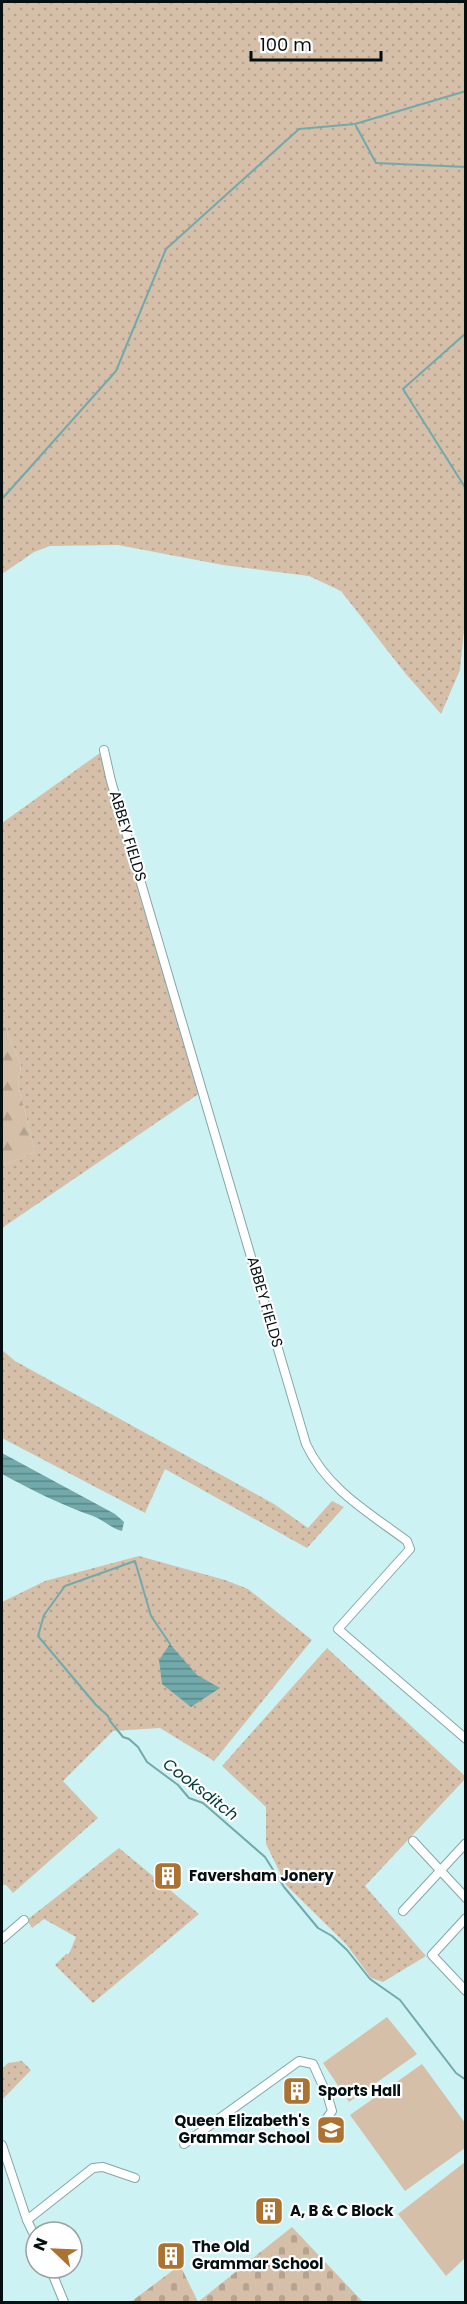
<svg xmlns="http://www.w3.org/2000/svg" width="467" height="2304" font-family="Poppins,sans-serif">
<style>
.grass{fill:url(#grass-dots)}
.forest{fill:url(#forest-firs)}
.cemetery{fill:url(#cemetery-stones)}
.pitch{fill:#d5bfa9}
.water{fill:url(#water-rules)}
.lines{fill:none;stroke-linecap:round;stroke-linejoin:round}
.stream{stroke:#72a9ab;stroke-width:2}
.minor-casing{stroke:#83a7a8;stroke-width:10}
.minor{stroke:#fff;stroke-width:8}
.labels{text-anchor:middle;stroke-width:4.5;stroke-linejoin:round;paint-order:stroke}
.street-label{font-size:15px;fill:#030f10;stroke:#fff}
.poi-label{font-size:15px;font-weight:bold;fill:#030f10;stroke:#fff;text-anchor:start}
.water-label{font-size:16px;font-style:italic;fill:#01393b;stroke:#fff}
</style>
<defs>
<pattern id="grass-dots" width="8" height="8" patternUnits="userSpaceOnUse" patternTransform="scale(1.5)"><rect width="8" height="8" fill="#d5bfa9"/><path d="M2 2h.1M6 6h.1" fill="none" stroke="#b5a390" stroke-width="1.8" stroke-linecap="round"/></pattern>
<pattern id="forest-firs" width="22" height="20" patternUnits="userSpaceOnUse" patternTransform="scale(1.5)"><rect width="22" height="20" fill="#d5bfa9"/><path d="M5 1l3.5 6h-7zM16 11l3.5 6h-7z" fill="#b5a390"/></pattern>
<pattern id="cemetery-stones" width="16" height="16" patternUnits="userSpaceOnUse" patternTransform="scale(1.5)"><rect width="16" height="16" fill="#d5bfa9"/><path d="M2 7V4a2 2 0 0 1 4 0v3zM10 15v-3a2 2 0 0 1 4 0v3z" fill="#b5a390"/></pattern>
<pattern id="water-rules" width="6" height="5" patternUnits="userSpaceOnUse" patternTransform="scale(1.5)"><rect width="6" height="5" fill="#72a9ab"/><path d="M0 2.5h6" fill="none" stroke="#5b888a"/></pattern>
</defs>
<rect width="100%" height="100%" fill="#ccf2f3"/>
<!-- grass -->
<g class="grass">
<polygon points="2,2 465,2 466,609 460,670 441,714 405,673 341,591 309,576 223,565 118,545 50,546 34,552 2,574"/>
<polygon points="104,750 203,1091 2,1228 2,1166 35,1152 18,1085 21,1065 2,1020 2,823"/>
<polygon points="2,1350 15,1361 274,1504 308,1528 332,1501 344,1507 307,1548 165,1469 145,1513 2,1438"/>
<polygon points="139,1556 225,1580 248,1589 312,1640 214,1761 160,1728 113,1731 63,1781 98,1818 13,1893 6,1885 2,1885 2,1602 45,1581"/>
<polygon points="327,1648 465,1776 465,1779 365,1886 426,1956 383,1982 371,1978 346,1944 286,1885 266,1844 266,1807 222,1766"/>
<polygon points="119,1848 199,1914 93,2003 55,1965 66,1954 69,1954 76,1937 44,1919 32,1928 27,1920"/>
<polygon points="22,2061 31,2070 2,2100 2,2069 8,2063"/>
</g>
<!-- forest -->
<polygon class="forest" points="2,1020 21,1065 18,1085 35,1152 2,1166"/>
<!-- cemetery -->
<polygon class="cemetery" points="292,2227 363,2302 134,2302 132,2301 180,2265 198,2302"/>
<!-- pitch -->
<g class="pitch">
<polygon points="387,2017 417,2054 349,2102 323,2063"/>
<polygon points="422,2064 465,2123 465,2148 405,2191 350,2115"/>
<polygon points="465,2162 465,2258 446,2276 398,2214"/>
</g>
<!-- water -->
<g class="water">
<path d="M2 1453 115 1514 124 1522 122 1531C110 1528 104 1520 93 1516 61 1505 32 1490 2 1474Z"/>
<polygon points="170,1644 197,1675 220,1688 191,1707 162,1684 159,1660"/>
</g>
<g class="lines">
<!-- stream -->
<g class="stream">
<polyline points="356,126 376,163 466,167"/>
<polyline points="466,333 403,389 466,489"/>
<polyline points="2,499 116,371 166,249 299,129 355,124 466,91"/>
<polyline points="170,1644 151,1616 135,1561 65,1586 44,1615 38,1636 96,1705 108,1716 110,1721 123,1737 129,1739 138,1747 147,1762 178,1785 189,1798 203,1803 265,1857 284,1887 318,1928 332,1936 347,1950 370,1979 400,2000 456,2073 466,2080"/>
</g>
<!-- minor casing -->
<g class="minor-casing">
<g id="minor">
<path d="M104 750 111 781 306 1444C327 1489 368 1512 407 1541L410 1549 338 1629 466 1739"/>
<polyline points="413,1841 466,1898"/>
<polyline points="403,1911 466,1843"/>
<polyline points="466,1918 432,1955 466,1991"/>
<polyline points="2,1939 24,1920"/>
<polyline points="184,2144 299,2061 313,2064 328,2097 332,2111 322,2125"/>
<polyline points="2,2145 27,2220 36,2239"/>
<polyline points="27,2220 93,2168 103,2167 135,2178"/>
<polyline points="50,2268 64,2302"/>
</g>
</g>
<!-- minor -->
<use href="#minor" class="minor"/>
</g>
<!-- icons -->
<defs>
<g id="building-square" transform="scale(1.5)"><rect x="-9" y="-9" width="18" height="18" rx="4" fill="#ab7231" stroke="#fff"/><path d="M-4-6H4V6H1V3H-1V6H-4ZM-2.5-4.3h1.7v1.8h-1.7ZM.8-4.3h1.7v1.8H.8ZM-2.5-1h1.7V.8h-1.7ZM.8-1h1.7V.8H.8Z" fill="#fff"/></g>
<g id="school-square" transform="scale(1.5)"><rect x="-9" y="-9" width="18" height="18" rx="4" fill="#ab7231" stroke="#fff"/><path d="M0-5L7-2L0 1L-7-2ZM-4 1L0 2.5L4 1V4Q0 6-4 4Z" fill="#fff"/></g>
</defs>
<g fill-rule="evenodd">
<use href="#building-square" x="168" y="1876"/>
<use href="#building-square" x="297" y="2091"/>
<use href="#school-square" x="331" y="2130"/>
<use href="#building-square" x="269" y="2211"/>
<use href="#building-square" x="171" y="2256"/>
</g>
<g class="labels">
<!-- street labels -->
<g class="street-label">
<text transform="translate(128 836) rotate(73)" y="5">ABBEY FIELDS</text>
<text transform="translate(265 1302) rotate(74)" y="5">ABBEY FIELDS</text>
</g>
<!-- poi labels -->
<g class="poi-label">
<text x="189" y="1881">Faversham Jonery</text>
<text x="318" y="2096">Sports Hall</text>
<text x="310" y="2126" text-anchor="end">Queen Elizabeth's<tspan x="310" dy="17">Grammar School</tspan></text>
<text x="290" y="2216">A, B &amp; C Block</text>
<text x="192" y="2252">The Old<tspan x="192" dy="17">Grammar School</tspan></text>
</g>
<!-- water labels -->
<g class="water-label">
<text transform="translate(201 1789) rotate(38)" y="6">Cooksditch</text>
</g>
</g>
<!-- border -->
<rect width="467" height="2304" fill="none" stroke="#030f10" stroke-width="6"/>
<!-- north arrow -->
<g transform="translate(54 2250) rotate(293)"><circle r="28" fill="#ffffff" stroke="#9a9f9f" stroke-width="1.5"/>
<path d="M0-4.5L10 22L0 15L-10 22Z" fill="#ab7231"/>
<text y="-9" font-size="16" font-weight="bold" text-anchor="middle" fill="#030f10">N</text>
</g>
<!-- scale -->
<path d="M251 51v9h130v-9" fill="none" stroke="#030f10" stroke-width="3"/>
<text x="260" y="51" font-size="18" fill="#030f10" stroke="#ffffff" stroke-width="4.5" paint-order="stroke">100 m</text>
</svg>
